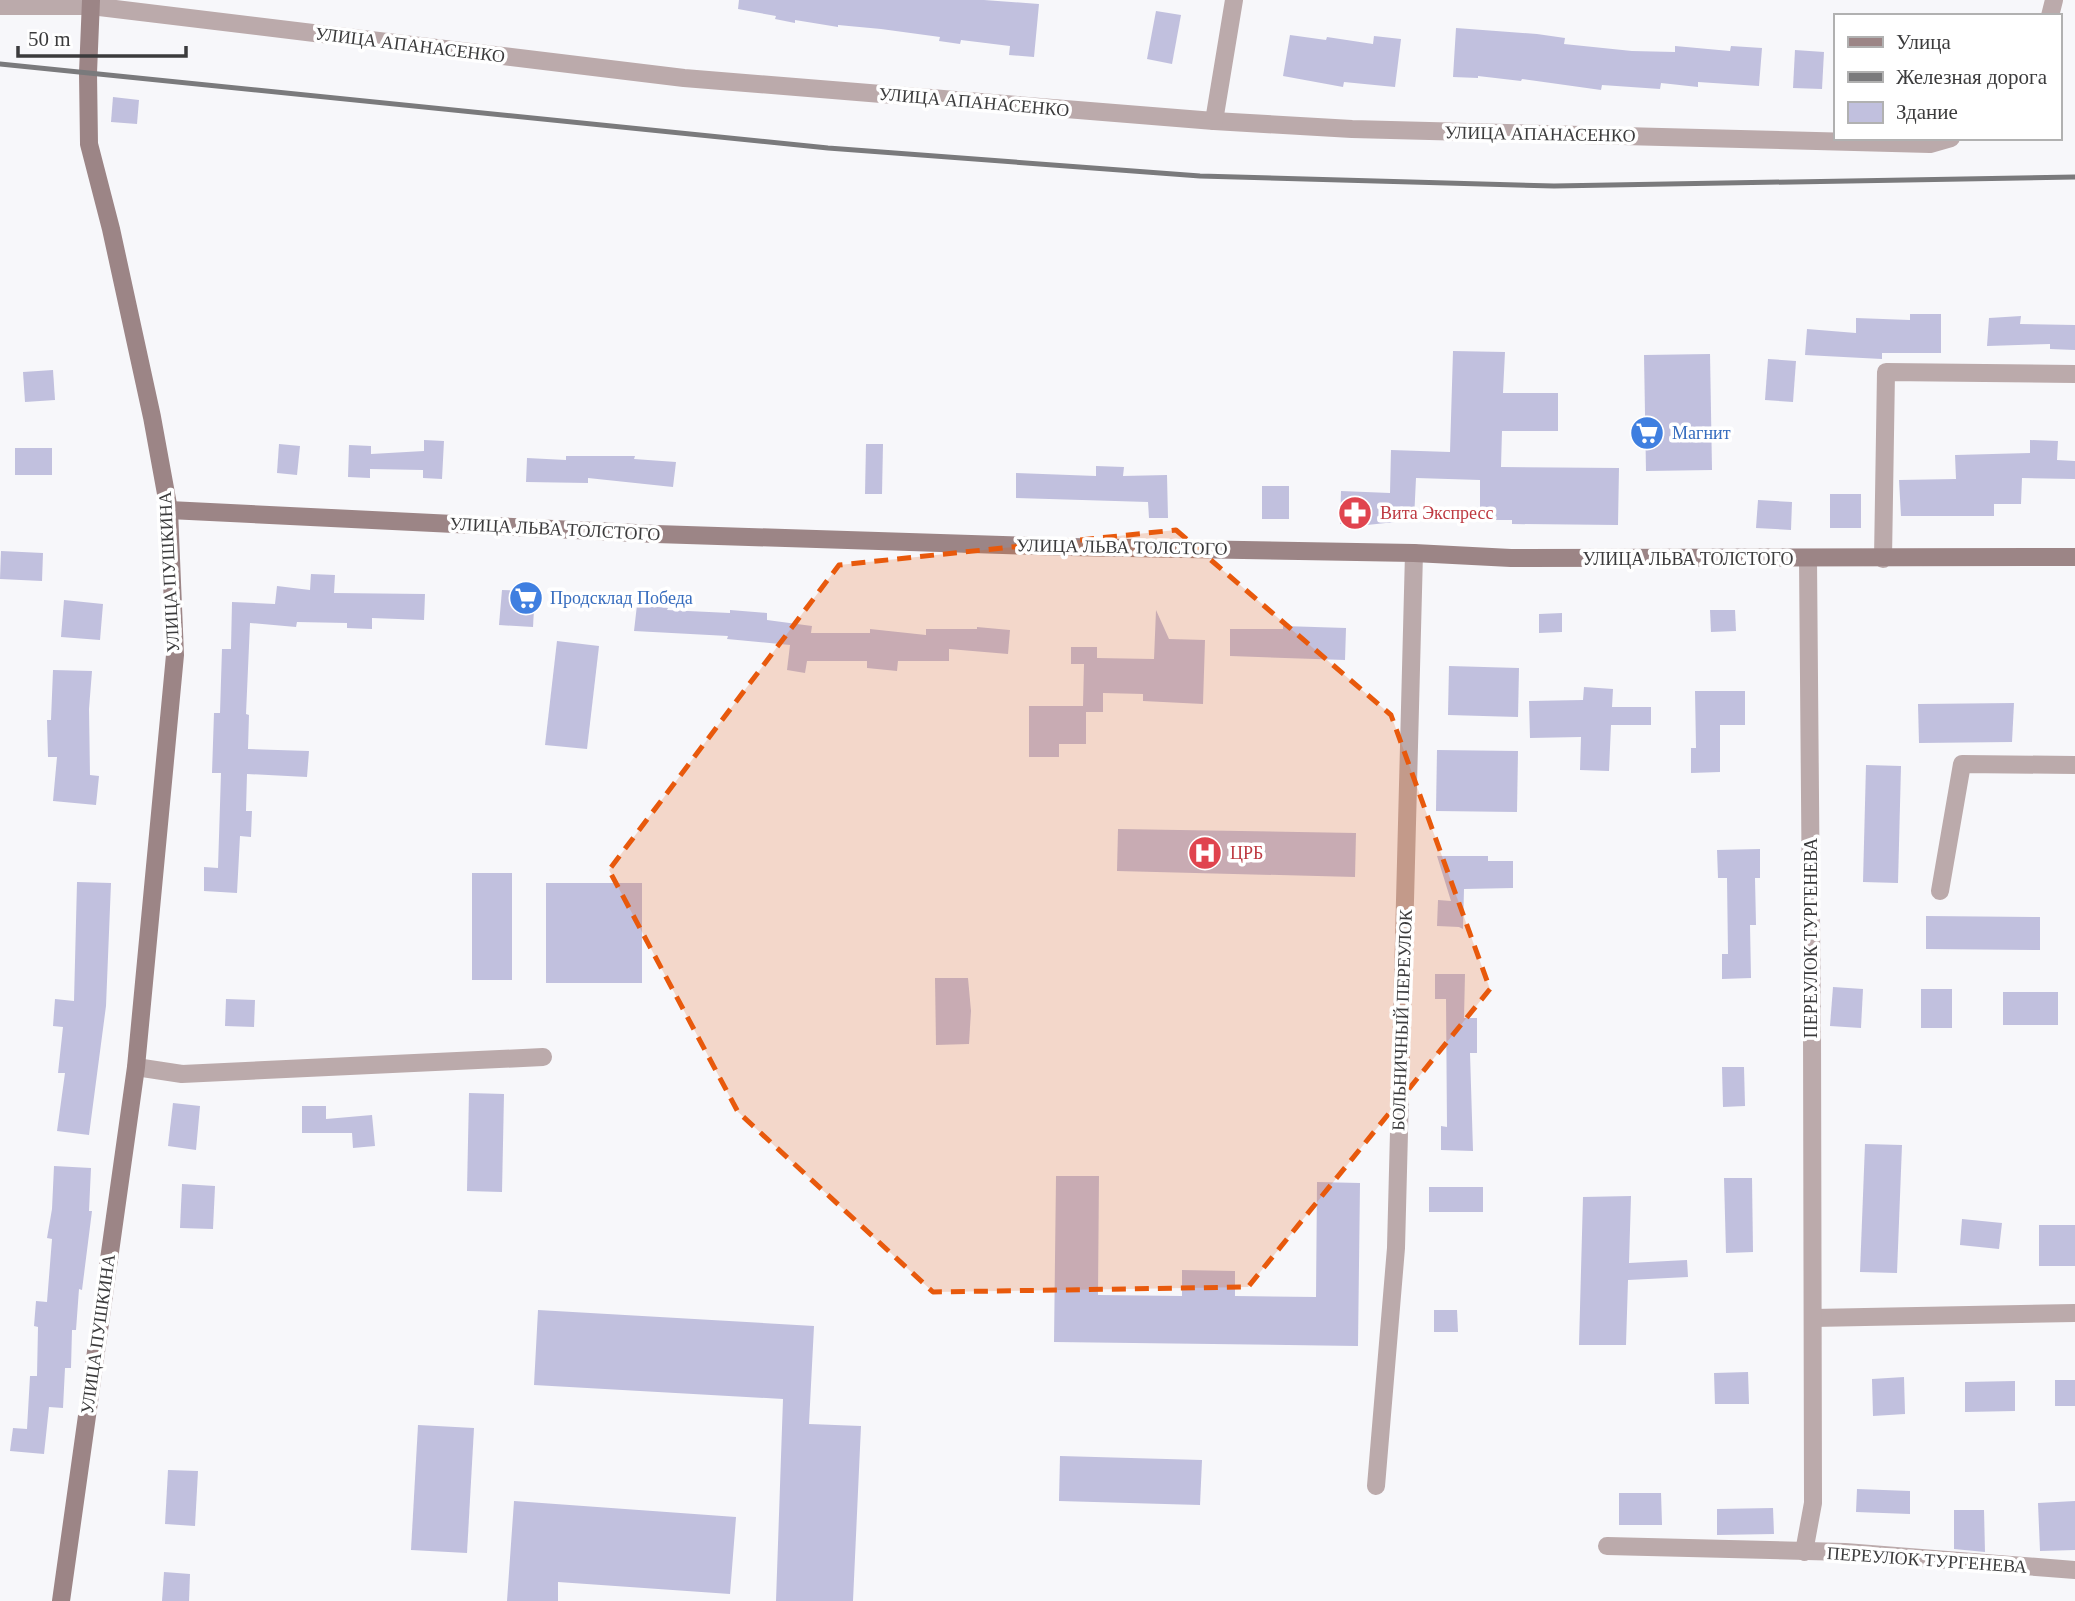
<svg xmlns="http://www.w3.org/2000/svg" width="2075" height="1601" font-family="Georgia,serif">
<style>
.building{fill:#c1c0de}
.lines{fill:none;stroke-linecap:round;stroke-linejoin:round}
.street{stroke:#bbaaab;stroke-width:18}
.secondary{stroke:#9c8586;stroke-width:18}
.rail{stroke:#7a7a7c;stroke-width:5}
.marked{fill:#e8590c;fill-opacity:0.2;stroke:#e8590c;stroke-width:5;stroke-dasharray:14 9;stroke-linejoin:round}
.labels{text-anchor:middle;stroke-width:7;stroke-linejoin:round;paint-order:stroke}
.street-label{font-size:18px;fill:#3b3b3c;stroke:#fff}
.shop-label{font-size:18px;fill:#366cbe;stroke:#fff;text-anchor:start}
.health-label{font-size:18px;fill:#be3a42;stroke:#fff;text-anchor:start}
</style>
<rect width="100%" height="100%" fill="#f7f7fa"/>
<!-- building -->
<g class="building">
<polygon points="739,0 984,0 1039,4 1034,57 1009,55 1010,46 961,40 960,44 939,41 940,37 881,29 838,25 838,27 795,20 795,23 775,19 776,16 738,9"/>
<polygon points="1156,11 1181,15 1172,64 1147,59"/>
<polygon points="1456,28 1537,34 1565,38 1564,44 1632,51 1675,52 1675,46 1730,51 1731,46 1762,48 1759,86 1698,82 1698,87 1661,83 1660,89 1602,85 1601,90 1522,79 1521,81 1478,76 1478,78 1453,77"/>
<polygon points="1290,35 1326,40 1327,37 1373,44 1374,36 1401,39 1395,87 1344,82 1343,87 1283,76"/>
<polygon points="1795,50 1824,52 1822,89 1793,88"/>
<polygon points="113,97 139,100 137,124 111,122"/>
<polygon points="1910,314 1941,314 1941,353 1882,353 1882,359 1805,355 1807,329 1856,333 1856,318 1910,320"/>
<polygon points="2021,316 2020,324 2075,325 2075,350 2050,349 2050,344 1987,346 1989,318"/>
<polygon points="1453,351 1505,352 1503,393 1558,393 1558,431 1502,431 1501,467 1619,468 1618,525 1512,524 1512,520 1480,520 1480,480 1416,478 1414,520 1367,525 1340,524 1341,491 1390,493 1391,450 1450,452"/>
<polygon points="1710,354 1712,470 1646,471 1644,355"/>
<polygon points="1768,359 1796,361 1793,402 1765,400"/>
<polygon points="53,370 55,400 25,402 23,372"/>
<polygon points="424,440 444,441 442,479 423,478 423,470 370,469 370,478 348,477 349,445 371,446 371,454 424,451"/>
<polygon points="2030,440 2058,441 2057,460 2075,461 2075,479 2022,478 2021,504 1994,504 1994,516 1901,516 1899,480 1956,479 1955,455 2030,453"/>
<polygon points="279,444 300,446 297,475 277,473"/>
<polygon points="866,444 883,444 882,494 865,494"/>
<rect x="15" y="448" width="37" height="27"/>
<polygon points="566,456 635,456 634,459 676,462 673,487 588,478 588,483 526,482 527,458 566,460"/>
<polygon points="1096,466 1124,467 1123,476 1167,475 1168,518 1149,518 1148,502 1016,498 1016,473 1096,476"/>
<rect x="1262" y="486" width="27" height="33"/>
<rect x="1830" y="494" width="31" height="34"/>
<polygon points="1758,500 1792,502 1791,530 1756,528"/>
<polygon points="1,551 43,553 42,581 0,579"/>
<polygon points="311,574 335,575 334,593 425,594 424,620 372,618 372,629 347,628 347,623 297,622 296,627 250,623 246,714 249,715 248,749 309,751 307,777 247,774 246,811 252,811 251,837 240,836 237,893 204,891 204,867 218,868 221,773 212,773 214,713 220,713 222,649 231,649 232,602 275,604 277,586 310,590"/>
<polygon points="502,590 535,591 533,627 499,625"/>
<polygon points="64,600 103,604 100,640 61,637"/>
<polygon points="637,605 668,608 667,610 730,613 730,610 767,613 767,620 812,626 811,633 870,633 870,629 926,635 926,629 977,629 977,627 1010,630 1008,654 949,649 949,661 898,661 897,671 867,668 867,661 807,661 805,673 787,670 790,645 727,639 728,636 634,631"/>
<polygon points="1156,610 1169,639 1205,640 1203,704 1143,701 1143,694 1103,693 1103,712 1086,712 1086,744 1059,744 1059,757 1029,757 1029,706 1083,706 1084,664 1071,664 1071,647 1097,647 1097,658 1154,659"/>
<polygon points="1710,610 1735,610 1736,631 1711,632"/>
<polygon points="1562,613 1562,632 1539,633 1539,614"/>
<polygon points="1283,626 1346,628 1345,660 1230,656 1230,629 1283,629"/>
<polygon points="557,641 599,646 587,749 545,745"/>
<polygon points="1449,666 1519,668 1518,717 1448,715"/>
<polygon points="53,670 92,671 89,709 90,775 99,776 96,805 53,801 57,757 48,757 47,720 51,720"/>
<polygon points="1584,687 1613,689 1612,707 1651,707 1651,725 1611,725 1609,771 1580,770 1581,737 1530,738 1529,701 1583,700"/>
<polygon points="1695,691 1745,691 1745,725 1720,725 1720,772 1691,773 1691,748 1696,748"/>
<polygon points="2014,703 2012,742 1919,743 1918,704"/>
<polygon points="1437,750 1518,751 1517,812 1436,811"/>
<polygon points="1866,765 1901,766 1898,883 1863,882"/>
<polygon points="1118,829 1356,833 1355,877 1117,871"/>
<polygon points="1760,849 1760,878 1755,878 1756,925 1750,925 1751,978 1722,979 1722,954 1728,954 1727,878 1718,878 1717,850"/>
<polygon points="1437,856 1488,856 1488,861 1513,861 1513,888 1464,889 1463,929 1459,927 1437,926 1438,900 1451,901"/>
<rect x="472" y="873" width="40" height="107"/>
<polygon points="77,882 111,883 106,1006 89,1135 57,1131 65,1073 58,1073 63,1027 53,1026 55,999 74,1001"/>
<rect x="546" y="883" width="96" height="100"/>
<polygon points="1926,916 2040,917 2040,950 1926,949"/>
<polygon points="1435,974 1465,974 1464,1018 1477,1018 1477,1053 1470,1053 1473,1151 1441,1150 1441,1126 1447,1127 1446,999 1435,999"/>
<polygon points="935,978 968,978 971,1011 969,1044 936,1045"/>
<polygon points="1833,987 1863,989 1861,1028 1830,1026"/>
<rect x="1921" y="989" width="31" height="39"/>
<rect x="2003" y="992" width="55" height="33"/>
<polygon points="226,999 255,1000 254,1027 225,1026"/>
<polygon points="1722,1067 1744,1067 1745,1106 1723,1107"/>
<polygon points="469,1093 504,1094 502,1192 467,1191"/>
<polygon points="173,1103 200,1106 196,1150 168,1146"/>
<polygon points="302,1106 326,1106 326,1119 372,1115 375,1146 353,1148 352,1133 302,1133"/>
<polygon points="1865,1144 1902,1145 1897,1273 1860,1272"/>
<polygon points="54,1166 91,1168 89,1211 92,1211 82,1290 79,1289 76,1330 72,1330 71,1368 65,1368 63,1408 49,1407 44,1454 10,1451 13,1428 27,1429 30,1376 37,1376 38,1327 34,1326 36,1301 47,1302 52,1239 47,1238 52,1209"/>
<polygon points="1056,1176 1099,1176 1098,1295 1182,1296 1182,1270 1235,1271 1235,1296 1316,1297 1317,1182 1360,1183 1358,1346 1054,1342"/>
<polygon points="1724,1178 1752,1178 1753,1252 1726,1253"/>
<polygon points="182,1184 215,1186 213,1229 180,1228"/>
<rect x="1429" y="1187" width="54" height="25"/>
<polygon points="1631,1196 1629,1263 1687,1260 1688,1277 1628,1280 1626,1345 1579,1345 1583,1197"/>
<polygon points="1962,1219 2002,1223 1999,1249 1960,1245"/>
<rect x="2039" y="1225" width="36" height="41"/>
<polygon points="538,1310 814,1326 809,1424 861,1426 853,1601 776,1601 783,1399 534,1385"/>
<polygon points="1434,1310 1457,1310 1458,1332 1434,1332"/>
<polygon points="1748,1372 1749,1404 1715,1404 1714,1373"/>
<polygon points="1904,1377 1905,1414 1873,1416 1872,1379"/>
<rect x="2055" y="1380" width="20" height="26"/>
<polygon points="2015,1381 2015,1411 1965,1412 1965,1382"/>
<polygon points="418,1425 474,1428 467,1553 411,1550"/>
<polygon points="1060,1456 1202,1460 1200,1505 1059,1501"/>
<polygon points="168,1470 198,1471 195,1526 165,1524"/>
<polygon points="1857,1489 1910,1491 1910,1514 1856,1512"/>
<polygon points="1619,1493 1661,1493 1662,1525 1619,1525"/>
<polygon points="514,1501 736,1517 730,1594 558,1582 558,1601 507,1601"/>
<polygon points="2075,1501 2075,1550 2040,1551 2038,1503"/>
<polygon points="1773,1508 1774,1534 1717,1535 1717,1509"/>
<polygon points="1954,1510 1984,1510 1985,1552 1954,1549"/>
<polygon points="164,1572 190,1574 189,1601 162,1601"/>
</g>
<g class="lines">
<!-- street -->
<g class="street">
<polyline points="0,6 91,6 684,78 1214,121 1352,129 1930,144 1951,138"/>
<polyline points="2050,16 2054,0"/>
<polyline points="1214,121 1234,0"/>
<polyline points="1883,559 1886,372 2075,374"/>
<polyline points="1940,891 1962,764 2075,765"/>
<polyline points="136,1067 182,1074 543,1057"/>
<polyline points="1813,1318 2075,1313"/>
<polyline points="1376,1486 1396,1248 1414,553"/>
<polyline points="1607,1546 1845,1552 2075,1570"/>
<path d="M1804 1552 1813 1503C1813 1188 1812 874 1808 559"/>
</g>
<!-- secondary -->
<g class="secondary">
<polyline points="169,510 656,534 1069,547 1414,553 1511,558 2075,557"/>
<polyline points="61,1601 136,1067 175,655 169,510 152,417 111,229 89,144 88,73 91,0"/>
</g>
<!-- rail -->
<polyline class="rail" points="0,64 828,148 1200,176 1554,186 2075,177"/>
</g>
<!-- marked area -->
<path class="marked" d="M1176 530 1391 715 1490 989 1248 1287 933 1292 738 1112 609 870 839 565Z"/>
<!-- icons -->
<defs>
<g id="supermarket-disc" transform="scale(1.75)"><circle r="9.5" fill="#3f7fe0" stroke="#fff"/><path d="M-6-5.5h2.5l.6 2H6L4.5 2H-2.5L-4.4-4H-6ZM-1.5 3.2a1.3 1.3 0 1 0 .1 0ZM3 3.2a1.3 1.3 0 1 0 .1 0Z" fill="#fff"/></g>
<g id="pharmacy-disc" transform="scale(1.75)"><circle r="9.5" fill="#e0444e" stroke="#fff"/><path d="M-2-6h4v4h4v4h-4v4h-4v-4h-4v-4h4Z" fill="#fff"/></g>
<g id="hospital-disc" transform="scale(1.75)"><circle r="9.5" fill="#e0444e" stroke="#fff"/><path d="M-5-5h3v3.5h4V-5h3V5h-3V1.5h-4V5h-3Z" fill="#fff"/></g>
</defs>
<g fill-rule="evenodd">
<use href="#supermarket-disc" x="1647" y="433"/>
<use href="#pharmacy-disc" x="1355" y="513"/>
<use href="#supermarket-disc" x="526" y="598"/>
<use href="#hospital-disc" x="1205" y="853"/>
</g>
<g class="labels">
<!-- street labels -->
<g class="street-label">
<text transform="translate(410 45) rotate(7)" y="6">УЛИЦА АПАНАСЕНКО</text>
<text transform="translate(974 102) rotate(5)" y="6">УЛИЦА АПАНАСЕНКО</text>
<text transform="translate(1540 134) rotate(1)" y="6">УЛИЦА АПАНАСЕНКО</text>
<text transform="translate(555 529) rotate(3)" y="6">УЛИЦА ЛЬВА ТОЛСТОГО</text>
<text transform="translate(1122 547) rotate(1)" y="6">УЛИЦА ЛЬВА ТОЛСТОГО</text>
<text x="1688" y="565">УЛИЦА ЛЬВА ТОЛСТОГО</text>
<text transform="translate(169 572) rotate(-93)" y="6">УЛИЦА ПУШКИНА</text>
<text transform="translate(1811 938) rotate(-90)" y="6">ПЕРЕУЛОК ТУРГЕНЕВА</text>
<text transform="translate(1402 1020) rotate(-88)" y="6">БОЛЬНИЧНЫЙ ПЕРЕУЛОК</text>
<text transform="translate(98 1334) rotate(-82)" y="6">УЛИЦА ПУШКИНА</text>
<text transform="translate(1927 1560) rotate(4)" y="6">ПЕРЕУЛОК ТУРГЕНЕВА</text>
</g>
<!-- shop labels -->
<g class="shop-label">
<text x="1672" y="439">Магнит</text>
<text x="550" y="604">Продсклад Победа</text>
</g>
<!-- health labels -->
<g class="health-label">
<text x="1380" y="519">Вита Экспресс</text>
<text x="1230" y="859">ЦРБ</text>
</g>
</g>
<!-- legend -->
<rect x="1834" y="14" width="228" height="126" fill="#ffffff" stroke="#b1b1b1" stroke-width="2"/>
<rect x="1848" y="37" width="35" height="10" fill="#9c8586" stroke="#b1b1b1" stroke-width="2"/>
<text x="1896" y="49" font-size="21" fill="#3b3b3c">Улица</text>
<rect x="1848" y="72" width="35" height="10" fill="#7a7a7c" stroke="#b1b1b1" stroke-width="2"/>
<text x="1896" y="84" font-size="21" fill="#3b3b3c">Железная дорога</text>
<rect x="1848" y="102" width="35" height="21" fill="#c1c0de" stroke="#b1b1b1" stroke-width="2"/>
<text x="1896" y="119" font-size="21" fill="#3b3b3c">Здание</text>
<!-- scale -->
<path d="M18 46v10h168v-10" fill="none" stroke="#3b3b3c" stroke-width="3.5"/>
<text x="28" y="46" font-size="21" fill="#3b3b3c" stroke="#ffffff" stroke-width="5" paint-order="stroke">50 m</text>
</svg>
